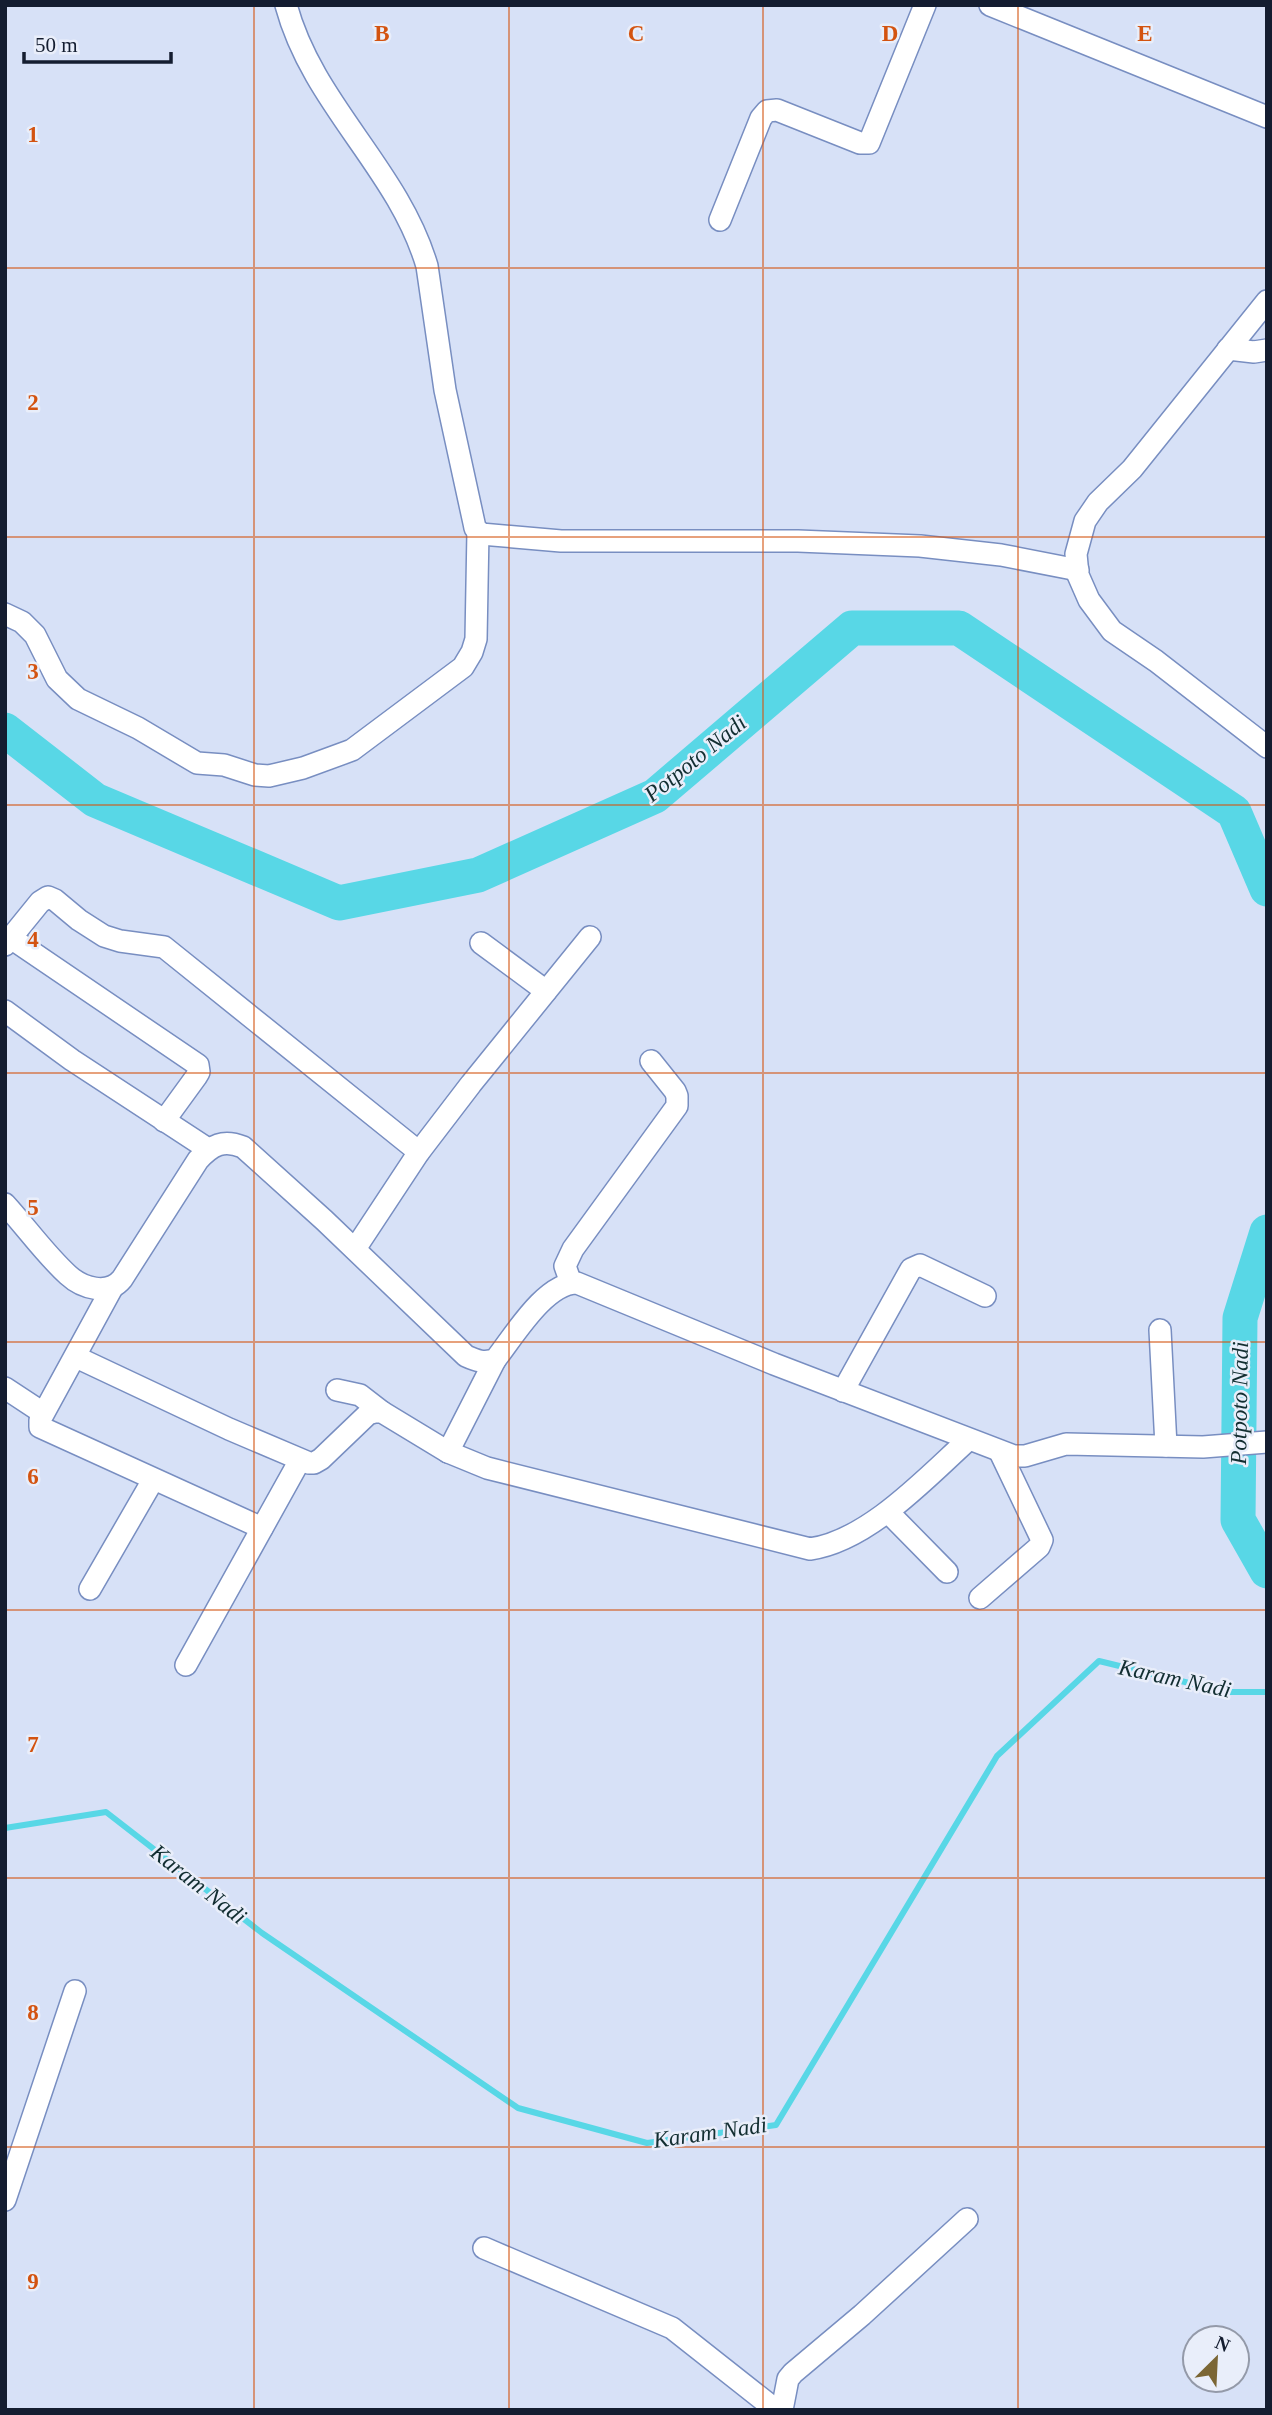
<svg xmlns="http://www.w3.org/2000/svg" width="1272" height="2415" font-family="'Times New Roman',serif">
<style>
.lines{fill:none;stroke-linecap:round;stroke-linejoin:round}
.stream{stroke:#58d7e6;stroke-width:6}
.river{stroke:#58d7e6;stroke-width:35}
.street-casing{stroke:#788ec1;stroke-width:24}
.street{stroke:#fff;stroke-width:21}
.grid{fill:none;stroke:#d35310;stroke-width:2;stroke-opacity:0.55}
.labels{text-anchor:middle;stroke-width:5;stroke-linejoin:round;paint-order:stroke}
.water-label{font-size:23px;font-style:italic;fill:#122e31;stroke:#e9eefa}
.grid-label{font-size:23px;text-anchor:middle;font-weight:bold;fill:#d35310;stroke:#e9eefa;stroke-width:5;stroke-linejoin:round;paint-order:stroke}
</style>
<rect width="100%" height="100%" fill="#d7e1f7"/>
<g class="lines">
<!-- stream -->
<polyline class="stream" points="5,1828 106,1812 262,1933 518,2108 647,2143 776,2125 997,1756 1099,1661 1226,1692 1267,1692"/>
<!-- river -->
<g class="river">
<polyline points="5,730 95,800 339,903 478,875 655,796 852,628 959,628 1234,812 1267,889"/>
<polyline points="1267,1232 1240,1318 1238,1520 1267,1571"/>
</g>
<!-- street casing -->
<g class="street-casing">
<g id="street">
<path d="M286 5C313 105 398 168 427 266L445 390 474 523 475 528 481 534 561 541H798L920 546 1001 555 1078 570"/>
<polyline points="990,5 1267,117"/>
<polyline points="720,220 761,118 767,111 777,110 860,143 869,143 925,5"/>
<polyline points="1267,301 1132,469 1098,502 1085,521 1076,554 1078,575 1089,600 1112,631 1156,661 1267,747"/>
<polyline points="1228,349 1254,352 1267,350"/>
<polyline points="5,614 22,622 35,635 57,679 78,699 138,728 197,763 224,765 255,775 269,776 303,768 352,750 463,667 472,652 476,639 478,531"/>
<polyline points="11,938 198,1065 199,1072 196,1077 164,1121"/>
<polyline points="481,943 546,991"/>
<polyline points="5,945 40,902 48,897 55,900 79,920 104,936 120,941 164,947 419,1152"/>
<polyline points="5,1011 72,1060 208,1149"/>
<path d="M5 1204C26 1227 45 1254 68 1275 82 1288 108 1296 122 1279L198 1160C212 1145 223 1139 243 1147L324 1220 466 1356C477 1361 483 1363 495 1360 514 1336 545 1283 577 1283L774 1364 1014 1456H1025L1066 1444 1203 1447 1267 1442"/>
<polyline points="355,1249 419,1152 471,1084 590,937"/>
<polyline points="571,1283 565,1266 573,1249 677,1106 677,1096 675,1091 651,1061"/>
<polyline points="112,1288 40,1420 40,1427 262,1528"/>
<polyline points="1160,1330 1166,1446"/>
<path d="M76 1357 229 1429 309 1463H314L321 1459 368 1414 375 1412H382L448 1452 487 1468 810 1549C868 1541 926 1478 968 1440"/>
<polyline points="5,1388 43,1413"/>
<polyline points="337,1390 360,1395 382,1412"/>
<polyline points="843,1391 911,1269 920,1265 985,1296"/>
<polyline points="448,1452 495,1360"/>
<polyline points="888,1512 947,1572"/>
<polyline points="90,1589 153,1480"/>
<polyline points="980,1598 1039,1547 1042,1540 1000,1452"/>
<polyline points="186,1665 300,1460"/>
<polyline points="5,2200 75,1991"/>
<polyline points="484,2248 672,2328 776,2410"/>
<polyline points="782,2410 788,2379 793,2373 862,2315 967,2219"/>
</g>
</g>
<!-- street -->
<use href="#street" class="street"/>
</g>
<!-- grid -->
<path class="grid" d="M254 5V2410M509 5V2410M763 5V2410M1018 5V2410M5 268H1267M5 537H1267M5 805H1267M5 1073H1267M5 1342H1267M5 1610H1267M5 1878H1267M5 2147H1267"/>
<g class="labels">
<!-- water labels -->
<g class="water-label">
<text transform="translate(695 758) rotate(-39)" y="8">Potpoto Nadi</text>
<text transform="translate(1239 1403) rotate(-89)" y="8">Potpoto Nadi</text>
<text transform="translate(1175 1678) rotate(12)" y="8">Karam Nadi</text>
<text transform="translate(199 1884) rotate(38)" y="8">Karam Nadi</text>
<text transform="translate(710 2132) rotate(-8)" y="8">Karam Nadi</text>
</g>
</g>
<g class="grid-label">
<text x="382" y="41">B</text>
<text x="636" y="41">C</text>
<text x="890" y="41">D</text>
<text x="1145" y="41">E</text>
<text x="33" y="142">1</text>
<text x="33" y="410">2</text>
<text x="33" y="679">3</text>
<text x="33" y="947">4</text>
<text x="33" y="1215">5</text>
<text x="33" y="1484">6</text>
<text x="33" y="1752">7</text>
<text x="33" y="2020">8</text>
<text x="33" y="2289">9</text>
</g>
<!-- border -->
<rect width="1272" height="2415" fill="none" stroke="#141d30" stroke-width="14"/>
<!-- north arrow -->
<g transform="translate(1216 2359) rotate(24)"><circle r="33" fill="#e9eefa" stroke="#949aa9" stroke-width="2"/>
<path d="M0-5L12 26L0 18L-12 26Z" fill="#7b6635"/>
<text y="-10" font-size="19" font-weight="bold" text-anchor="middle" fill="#141d30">N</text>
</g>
<!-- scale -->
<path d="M24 52v10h147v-10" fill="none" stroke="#141d30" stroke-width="3.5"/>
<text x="35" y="52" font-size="21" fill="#141d30" stroke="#e9eefa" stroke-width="5" paint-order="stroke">50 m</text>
</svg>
